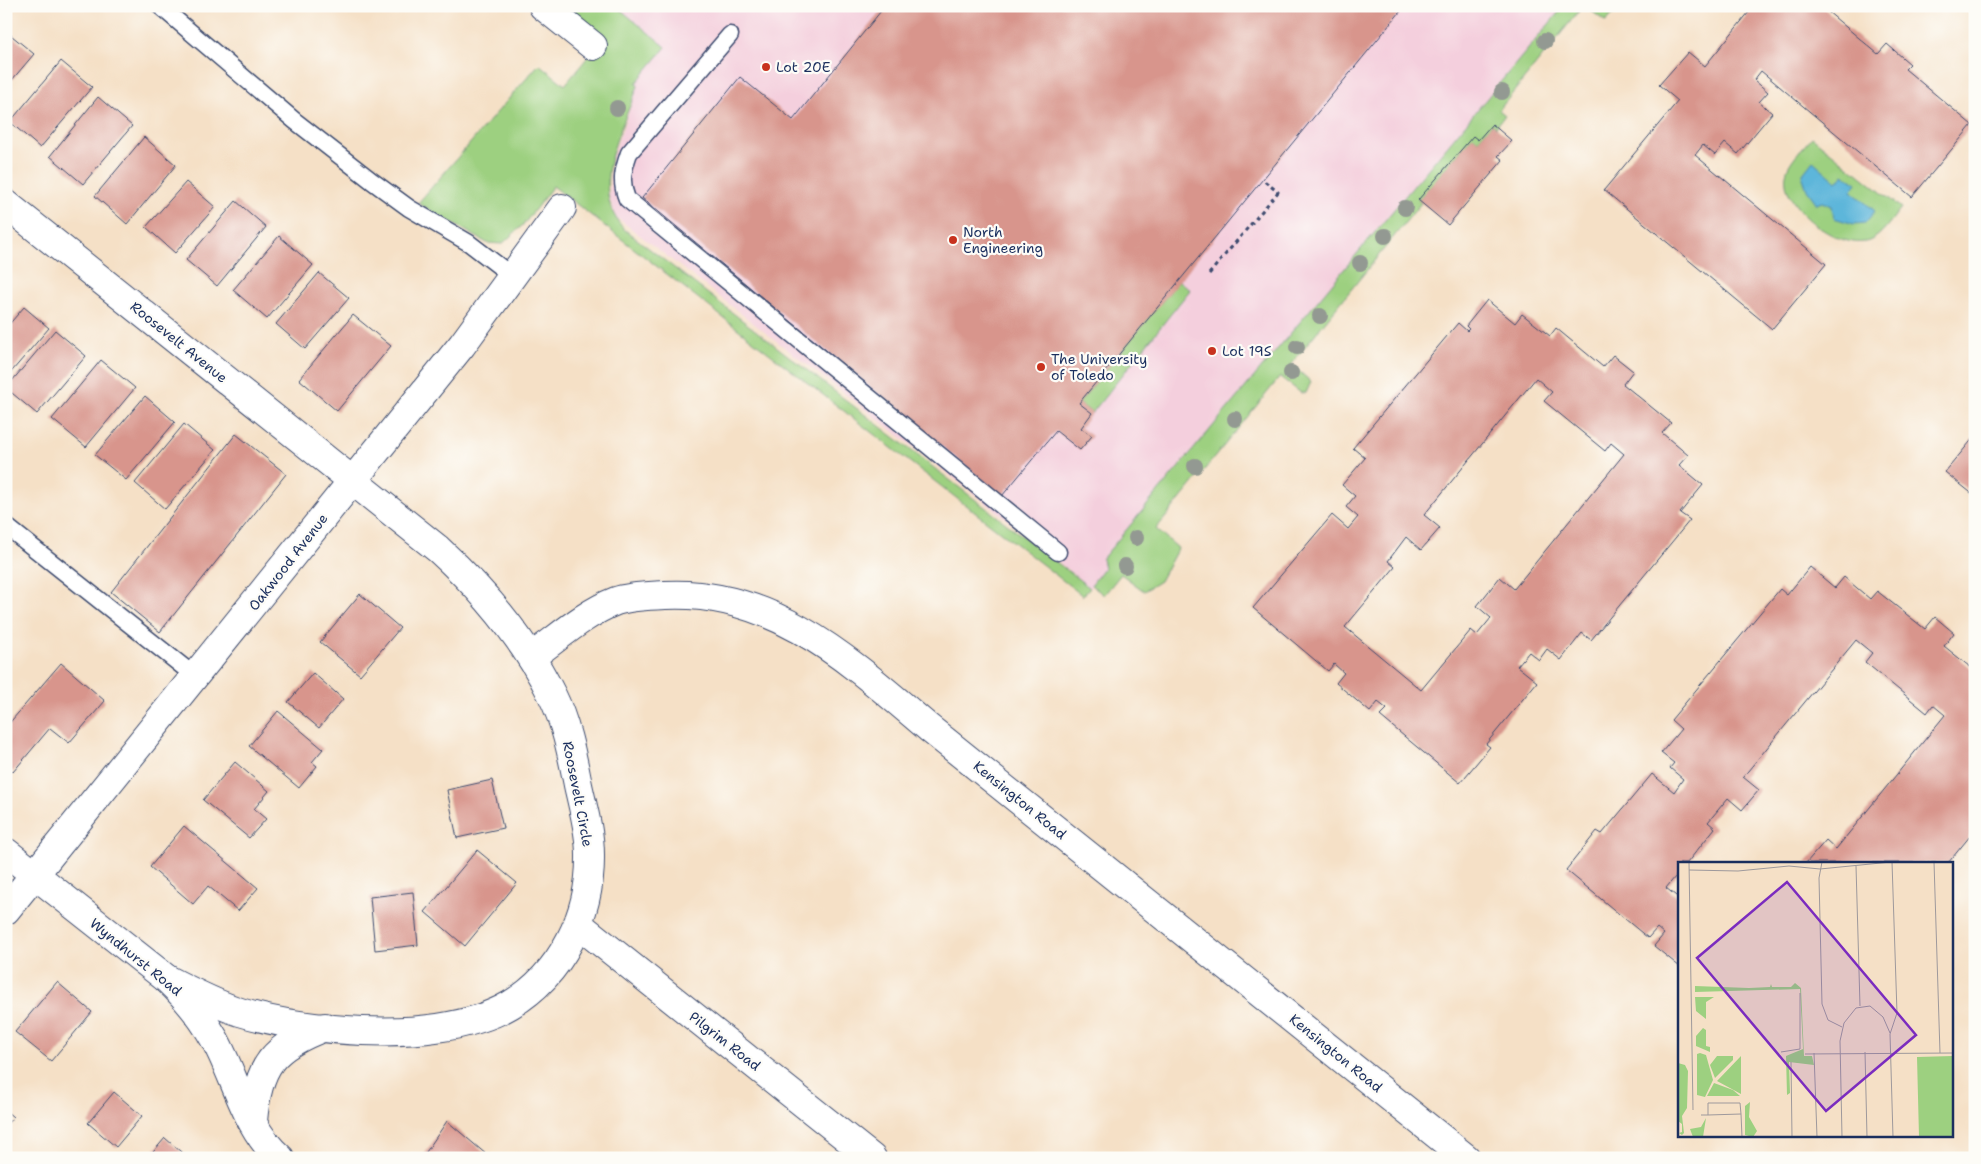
<svg xmlns="http://www.w3.org/2000/svg" width="1981" height="1164" font-family="'Shantell Sans',sans-serif">
<style>
.built{fill:#f4cfdd}
.green{fill:#9dd080;stroke:#5c806f}
.water{fill:#5db6da;stroke:#3c729c}
.building{fill:#d8958c;fill-rule:evenodd}
.lines{fill:none;stroke-linecap:round;stroke-linejoin:round}
.service-casing{stroke:#3c4a6e;stroke-width:19}
.minor-casing{stroke:#3c4a6e;stroke-width:30}
.path{stroke:#3c4a6e;stroke-width:3;stroke-dasharray:4 4;stroke-linecap:butt}
.service{stroke:#fff;stroke-width:16}
.minor{stroke:#fff;stroke-width:28}
.tree{fill:#939992}
.poi-dot{fill:#c8321e;stroke:#fdfcf7;stroke-width:2}
.labels{text-anchor:middle;stroke-width:4.5;stroke-linejoin:round;paint-order:stroke}
.poi-label{font-size:14px;fill:#1b2f5e;stroke:#fdfcf7;text-anchor:start}
.street-label{font-size:14px;fill:#1b2f5e;stroke:#fdfcf7}
.inset-road{fill:none;stroke:#9e999c;stroke-width:1}
.view{fill:#7b2cbf;fill-opacity:0.15;stroke:#7b2cbf;stroke-width:2.5}
.inset-edge{fill:none;stroke:#1b2f5e;stroke-width:2.5}
</style>
<rect width="100%" height="100%" fill="#fdfcf7"/>
<filter id="ink" filterUnits="userSpaceOnUse"><feTurbulence type="fractalNoise" baseFrequency=".02" numOctaves="2"/><feDisplacementMap in="SourceGraphic" scale="10" xChannelSelector="R" yChannelSelector="G"/><feConvolveMatrix kernelMatrix="1 2 1 2 8 2 1 2 1" color-interpolation-filters="sRGB"/></filter>
<filter id="wash" filterUnits="userSpaceOnUse"><feTurbulence type="fractalNoise" baseFrequency=".0096" numOctaves="4" result="noise"/><feDisplacementMap in="SourceGraphic" scale="20" xChannelSelector="R" yChannelSelector="G"/><feGaussianBlur stdDeviation="1.12" result="paint"/><feColorMatrix in="noise" values="0 0 0 0 0 0 0 0 0 0 0 0 0 0 0 0 0 1.4 0 .05"/><feComposite in="paint" operator="in"/></filter>
<g filter="url(#wash)">
<rect width="100%" height="100%" fill="#f5e0c6"/>
<!-- built -->
<polygon class="built" points="541,6 1567,6 1090,588 1005,518 616,217 609,197 612,157 638,86"/>
<!-- green -->
<g class="green">
<path d="M565 6H616L666 47 636 83 638 86C622 130 586 189 625 230L1090 588 1083 596 553 186 524 224 502 244 487 243 418 203 539 64 565 85 604 37Z"/>
<polygon points="1564,6 1583,6 1499,110 1505,115 1496,127 1492,124 1478,140 1473,136 1418,200 1421,203 1291,364 1311,382 1306,393 1301,393 1280,377 1156,529 1178,548 1160,581 1144,591 1121,574 1104,595 1091,585 1104,568 1102,559"/>
<polygon points="1585,6 1612,6 1615,12 1606,22"/>
<path d="M1812 137 1901 208C1892 219 1882 236 1869 241 1839 251 1780 207 1786 174 1788 161 1804 147 1812 137Z"/>
<polygon points="1179,281 1190,290 1092,413 1079,403"/>
</g>
<!-- water -->
<polygon class="water" points="1813,161 1837,182 1844,174 1857,183 1851,191 1875,211 1865,223 1854,224 1834,218 1832,206 1822,202 1817,204 1807,190 1802,175"/>
<g id="blocks">
<!-- building -->
<g class="building">
<polygon points="885,6 1405,6 1079,403 1092,413 1081,428 1092,436 1080,450 1056,431 1002,496 642,198 740,77 793,120"/>
<polygon points="1754,6 1821,6 1878,54 1887,44 1910,64 1905,69 1972,125 1912,197 1761,71 1754,80 1768,92 1759,102 1772,113 1738,154 1725,143 1715,155 1703,145 1695,155 1826,264 1772,329 1604,190 1678,101 1659,85 1688,52 1705,66"/>
<polygon points="6,31 34,54 6,87"/>
<polygon points="61,61 92,87 40,148 10,122"/>
<polygon points="98,97 132,126 83,184 50,156"/>
<polygon points="1492,124 1512,141 1498,156 1503,160 1448,225 1418,200 1473,136 1478,140"/>
<polygon points="144,137 176,165 127,224 95,196"/>
<polygon points="186,182 215,207 175,253 146,227"/>
<polygon points="236,201 266,227 217,286 186,260"/>
<polygon points="279,236 313,265 267,319 233,290"/>
<polygon points="319,273 349,298 305,349 276,324"/>
<path d="M1487 300 1515 323 1522 314 1550 336 1556 328 1603 367 1613 355 1633 371 1623 384 1671 423 1662 433 1688 455 1679 465 1703 485 1680 513 1690 520 1591 640 1582 633 1561 660 1547 649 1539 660 1529 652 1517 666 1537 682 1486 744 1490 747 1460 783 1380 716 1387 709 1378 702 1370 712 1336 683 1344 673 1334 664 1328 671 1253 608 1332 515 1348 529 1358 517 1346 507 1355 496 1342 485 1365 458 1353 448 1458 323 1467 331 1469 329 1466 326ZM1536 378 1552 392 1544 401 1605 451 1611 443 1624 454 1514 589 1500 577 1477 606 1491 618 1477 635 1471 630 1421 690 1345 627 1395 567 1388 561 1406 537 1421 550 1440 528 1424 515Z"/>
<polygon points="24,307 49,328 6,378 6,328"/>
<polygon points="353,315 391,346 337,411 299,379"/>
<polygon points="55,330 86,356 37,414 6,388"/>
<polygon points="101,360 135,388 86,447 52,419"/>
<polygon points="145,396 175,422 126,480 95,455"/>
<polygon points="184,424 215,450 165,509 135,483"/>
<polygon points="236,434 286,474 160,632 111,592"/>
<polygon points="1975,436 1975,496 1945,472"/>
<polygon points="1810,567 1835,588 1844,577 1870,599 1877,591 1925,629 1935,617 1954,633 1944,646 1975,671 1975,830 1948,863 1806,863 1826,840 1836,849 1945,715 1933,705 1927,713 1865,662 1872,653 1856,640 1743,777 1759,790 1742,810 1728,798 1708,822 1715,828 1687,863 1680,863 1680,871 1666,888 1680,899 1680,967 1654,946 1664,934 1657,928 1648,938 1566,870 1597,831 1602,834 1652,774 1674,792 1683,779 1670,768 1674,763 1661,753 1681,729 1671,720 1780,589 1787,595"/>
<polygon points="360,594 400,628 360,675 320,642"/>
<polygon points="61,663 105,701 69,743 50,728 13,772 6,766 6,727"/>
<polygon points="313,673 343,699 319,728 288,702"/>
<polygon points="278,711 323,749 312,762 317,766 299,788 249,746"/>
<polygon points="235,762 269,791 254,809 266,819 249,838 203,800"/>
<polygon points="492,780 503,828 457,838 447,790"/>
<polygon points="184,826 258,888 238,911 208,886 193,904 150,867"/>
<polygon points="477,850 517,883 465,946 425,912"/>
<polygon points="413,892 418,945 375,950 370,897"/>
<polygon points="57,982 92,1012 51,1061 15,1032"/>
<polygon points="114,1092 142,1116 116,1147 88,1123"/>
<polygon points="6,1111 13,1117 6,1125"/>
<polygon points="447,1121 487,1155 485,1158 422,1158"/>
<polygon points="165,1138 188,1158 148,1158"/>
</g>
</g>
</g>
<g filter="url(#ink)">
<use href="#blocks" fill-opacity="0" stroke="#3c4a6e" stroke-width="1"/>
<g class="lines">
<!-- service casing -->
<g class="service-casing">
<g id="service">
<polyline points="160,6 295,121 372,181 409,208 469,243 512,276"/>
<path d="M730 35 629 153C623 170 620 182 627 199L1058 552"/>
<polyline points="6,526 196,677"/>
</g>
</g>
<!-- minor casing -->
<g class="minor-casing">
<g id="minor">
<polyline points="543,6 593,46"/>
<path d="M6 204 438 549C485 592 524 638 552 695 566 723 572 755 578 785 583 808 590 831 590 855 591 914 562 974 510 1005 469 1029 409 1033 363 1031 322 1029 279 1024 240 1012 215 1004 190 991 167 979"/>
<path d="M531 657C558 638 585 613 616 601 631 596 649 596 665 595 774 589 852 663 930 729L1466 1158"/>
<path d="M6 852 167 979C186 997 202 1017 215 1040 236 1078 246 1129 280 1158"/>
<polyline points="6,910 462,345 562,208"/>
<polyline points="578,924 872,1158"/>
<path d="M253 1121C258 1065 272 1047 325 1027"/>
</g>
</g>
<!-- path -->
<polyline class="path" points="1209,274 1278,192 1263,180"/>
<!-- service -->
<use href="#service" class="service"/>
<!-- minor -->
<use href="#minor" class="minor"/>
</g>
<!-- trees -->
<g class="tree">
<circle cx="1545" cy="41" r="8"/>
<circle cx="1502" cy="92" r="8"/>
<circle cx="617" cy="108" r="8"/>
<circle cx="1405" cy="208" r="8"/>
<circle cx="1385" cy="236" r="8"/>
<circle cx="1360" cy="263" r="8"/>
<circle cx="1320" cy="316" r="8"/>
<circle cx="1297" cy="347" r="8"/>
<circle cx="1291" cy="373" r="8"/>
<circle cx="1235" cy="419" r="8"/>
<circle cx="1195" cy="466" r="8"/>
<circle cx="1136" cy="538" r="8"/>
<circle cx="1125" cy="566" r="8"/>
</g>
</g>
<!-- markers -->
<g class="poi-dot">
<circle cx="766" cy="67" r="5"/>
<circle cx="953" cy="240" r="5"/>
<circle cx="1212" cy="351" r="5"/>
<circle cx="1041" cy="367" r="5"/>
</g>
<g class="labels">
<!-- poi labels -->
<g class="poi-label">
<text x="776" y="72">Lot 20E</text>
<text x="963" y="237">North<tspan x="963" dy="16">Engineering</tspan></text>
<text x="1222" y="356">Lot 19S</text>
<text x="1051" y="364">The University<tspan x="1051" dy="16">of Toledo</tspan></text>
</g>
<!-- street labels -->
<g class="street-label">
<text transform="translate(179 342) rotate(39)" y="5">Roosevelt Avenue</text>
<text transform="translate(288 562) rotate(-52)" y="5">Oakwood Avenue</text>
<text transform="translate(578 794) rotate(79)" y="5">Roosevelt Circle</text>
<text transform="translate(1020 800) rotate(39)" y="5">Kensington Road</text>
<text transform="translate(136 957) rotate(39)" y="5">Wyndhurst Road</text>
<text transform="translate(725 1041) rotate(38)" y="5">Pilgrim Road</text>
<text transform="translate(1336 1053) rotate(39)" y="5">Kensington Road</text>
</g>
</g>
<!-- overview -->
<g transform="translate(1678 862)">
<rect width="275" height="275" fill="#f5e0c6"/>
<path d="M117 121 123 126 126 194H134L136 203 111 200 112 231 109 233 108 194 125 187 122 127 17 130V124L71 126 92 125 93 122 94 125H113ZM17 135H36L28 140V157L18 149ZM25 166 28 168V184L32 185V190L18 184V174ZM22 191 28 193 35 218 27 235 19 233V192ZM39 194H55V198L37 216 32 203ZM63 194V232L39 219ZM275 194V275H241L239 195ZM0 201 7 203 10 209 9 246 4 254 6 271 4 273 1 271 4 270V262L0 259ZM36 221 55 228 62 234H29ZM72 240 71 255 79 269 75 275 67 273V244ZM28 256 25 275H15L12 267 23 265Z" fill="#9dd080"/>
<path class="inset-road" d="M11 0 15 248M144 0 141 16 144 142 150 158 164 165M214 0 219 151 212 172 215 275M256 0 262 191M178 4 182 144M11 8 60 9 111 4 142 7 213 0M103 190 122 187V131M187 190 189 275M136 191 139 275M127 192 275 191M113 200 114 275M63 252 64 275M23 253H30L63 252 62 241H30V253M164 275 162 179 166 161 178 146 192 144 205 155 212 171"/>
<path class="view" d="M109 20 238 173 148 249 19 96Z"/>
<rect width="275" height="275" class="inset-edge"/>
</g>
<!-- margin -->
<rect width="1981" height="1164" fill="none" stroke="#fdfcf7" stroke-width="25"/>
</svg>
